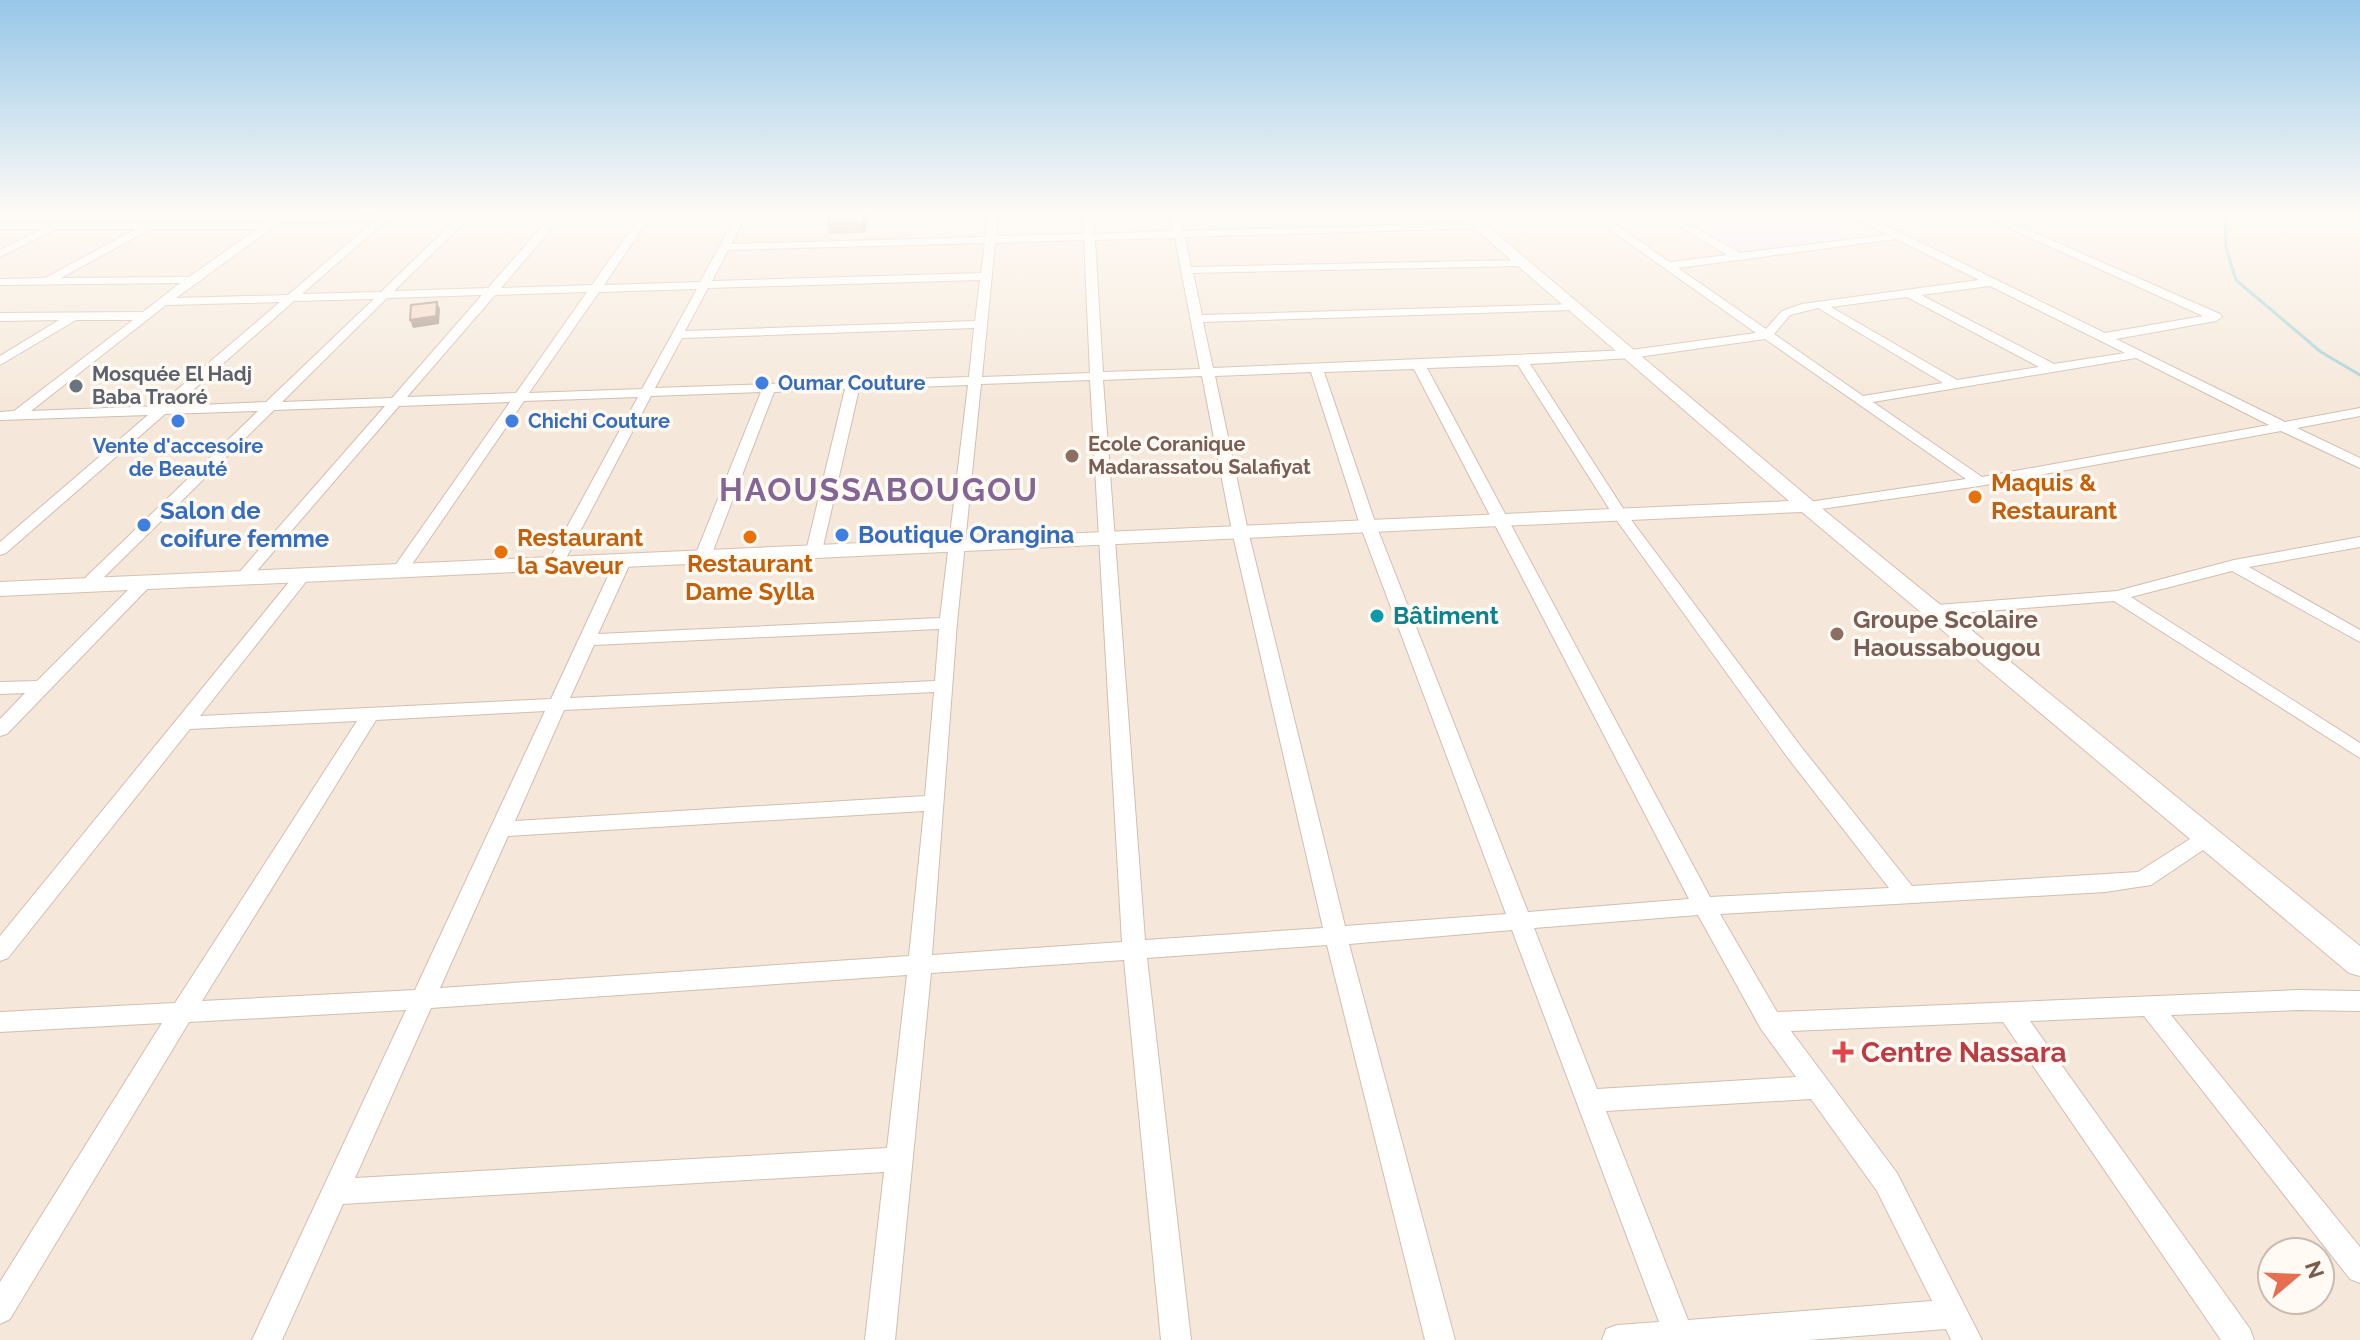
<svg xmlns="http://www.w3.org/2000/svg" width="2360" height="1340" font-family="Raleway,sans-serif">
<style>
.residential{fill:#f5e8da;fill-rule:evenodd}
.education{fill:#f3e8fa}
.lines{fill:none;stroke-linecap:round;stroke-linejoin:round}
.stream{stroke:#a5d3da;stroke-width:3}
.street-casing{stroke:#d1beb0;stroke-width:2}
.secondary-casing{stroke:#d6c0b0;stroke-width:2}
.street{fill:#fff;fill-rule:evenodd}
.secondary{fill:#fff;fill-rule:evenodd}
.wall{fill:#d1b7a8}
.shaded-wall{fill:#aa9588}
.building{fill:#f3d5c3;stroke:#aa9588;stroke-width:2}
.shop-dot{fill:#3f7fe0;stroke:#fffaf3;stroke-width:3}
.worship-dot{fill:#6b7280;stroke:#fffaf3;stroke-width:3}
.education-dot{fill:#8d6e63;stroke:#fffaf3;stroke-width:3}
.food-dot{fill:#e8710a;stroke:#fffaf3;stroke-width:3}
.culture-dot{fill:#0f9aa8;stroke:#fffaf3;stroke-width:3}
.health-dot{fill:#e0444e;stroke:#fffaf3;stroke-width:3}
.labels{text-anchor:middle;stroke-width:7;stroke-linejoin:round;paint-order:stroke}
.far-worship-label{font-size:20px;font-weight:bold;fill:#5b616d;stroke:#fffaf3;text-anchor:start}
.far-shop-label{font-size:20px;font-weight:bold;fill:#366cbe;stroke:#fffaf3;text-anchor:start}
.far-education-label{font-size:20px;font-weight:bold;fill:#785e54;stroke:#fffaf3;text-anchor:start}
.food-label{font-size:24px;font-weight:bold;fill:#c56008;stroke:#fffaf3;text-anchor:start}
.shop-label{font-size:24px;font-weight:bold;fill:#366cbe;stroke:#fffaf3;text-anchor:start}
.culture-label{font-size:24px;font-weight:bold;fill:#0d838f;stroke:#fffaf3;text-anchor:start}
.education-label{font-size:24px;font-weight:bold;fill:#785e54;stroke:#fffaf3;text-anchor:start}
.near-health-label{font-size:28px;font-weight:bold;fill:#be3a42;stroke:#fffaf3;text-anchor:start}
.district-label{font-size:32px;font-weight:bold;letter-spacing:2px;fill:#846695;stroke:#fffaf3}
</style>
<rect width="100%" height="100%" fill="#fdf6ec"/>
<!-- residential -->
<path class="residential" d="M0 214H2360V1340H0ZM2272 1252H2320V1300H2272Z"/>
<!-- education -->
<polygon class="education" points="1670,214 1837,214 1879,235 1738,253"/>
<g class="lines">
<!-- stream -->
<polyline class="stream" points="2225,214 2226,248 2236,280 2321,352 2360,375"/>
<!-- street casing -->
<g class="street-casing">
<g id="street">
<path d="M278 214H290L288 217 478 214 469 218 394 291 488 288 553 214H564L501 288 592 285 642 214H652L604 285 700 282 737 214H747L731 244 985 237 988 214H998L996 236 1084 234 1083 214H1093L1094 234 1173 231 1170 214H1180L1184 231 1477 223 1481 224V228L1185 237 1191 267 1521 260 1526 263 1521 266 1193 273 1202 315 1574 304 1580 307 1574 310 1203 322 1213 368 1631 350 1756 333 1588 214H1600L1670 262 1727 255 1659 214H1672L1740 253 1887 235 1848 214H1862L2105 333 2203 316 1978 214H1992L2220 314 2222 317 2216 321 2116 339 2285 422 2360 408V416L2297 428 2360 458V468L2281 431 1979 486 1807 511 1802 509V503L1966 479 1765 339 1631 358 1530 364 1626 513 1802 748 1912 886 2138 872 2201 832H2215L2218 837 2215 842 2151 885 2105 892 1720 914 1777 1012 2298 990 2360 991V1011L2298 1010 2171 1015 2360 1247V1283L2350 1279 2144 1016 2030 1021 2250 1329 2254 1340H2221L2003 1022 1791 1031 1897 1173 1982 1340H1951L1946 1329 1808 1340H1602L1606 1329 1617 1325 1659 1322 1512 930 1349 944 1455 1340H1425L1327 945 1147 958 1191 1340H1161L1124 960 931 973 895 1340H865L884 1172 343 1204 282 1340H252L406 1010 189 1022 10 1319 0 1324V1282L162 1023 0 1032V1012L175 1003 357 721 190 729 8 958 0 961V936L298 571 304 569 312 574 200 716 551 699 616 559 624 554 632 559 598 634 940 618 968 385 859 389 822 551 814 556 806 551 845 389 774 392 711 556 703 561 695 556 761 392 651 396 564 562 556 567 548 562 638 397 524 401 406 573 400 575 392 570 510 402 399 406 250 579H238L236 576 385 406 274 410 94 587H82L80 584 82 581 258 411 165 414 6 553 0 555V542L148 415 0 420V412L14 411 133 320H76L0 365V356L59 320 0 321V313L143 312 180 283 0 285V279L45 278 136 229H55L0 257V250L42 229H0V223H266ZM457 218 381 292 302 294 387 220ZM374 221 288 295 176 298 279 223ZM150 229H257L189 277 61 278ZM1175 238 1200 369 1103 372 1095 240ZM1896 239 1979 280 1802 304 1782 311 1766 329 1678 268ZM1084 240 1090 373 982 377 995 243ZM985 243 981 273 712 281 728 250ZM980 280 975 321 685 331 708 288ZM1990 286 2125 353 2054 364 1921 295ZM697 289 642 389 529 393 599 292ZM587 292 516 393 407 397 495 295ZM482 295 392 398 282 402 387 298ZM1907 297 2039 367 1957 380 1831 307ZM374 299 266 402 175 406 294 301ZM280 302 158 406 31 411 166 305ZM1818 308 1943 383 1863 396 1774 334 1790 315ZM974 328 969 377 655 388 682 338ZM2136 358 2269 425 1982 477 1873 402ZM1518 365 1615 518 1788 758 1889 888 1710 897 1427 368ZM1414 369 1689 899 1528 912 1376 525 1324 372ZM1311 372 1360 525 1506 914 1345 926 1248 531 1215 376ZM1202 376 1232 531 1323 928 1145 940 1103 380ZM1090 380 1122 942 932 955 957 623 981 384ZM939 629 935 681 570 698 594 645ZM934 692 925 796 515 821 564 710ZM545 711 415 990 202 1001 376 720ZM924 811 909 956 440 988 508 836ZM1698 915 1761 1029 1796 1077 1597 1089 1534 928ZM907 975 887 1148 355 1178 431 1008ZM1811 1099 1877 1191 1932 1301 1688 1320 1606 1111Z"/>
<polygon points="2360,537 2360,547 2249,567 2360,630 2360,642 2232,571 2131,597 2360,743 2360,758 2114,601 1937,615 1929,610 1937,605 2117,591 2234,560"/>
<polygon points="146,576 154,581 152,584 7,734 0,736 0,719 25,693 0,694 0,682 37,681 140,578"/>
</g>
</g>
<!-- secondary casing -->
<g class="secondary-casing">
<polygon id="secondary" points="1458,214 1473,214 1814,502 2360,946 2360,976 2349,973 1802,512 0,596 0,582 1789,501"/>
</g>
<!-- street -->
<use href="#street" class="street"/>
<!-- secondary -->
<use href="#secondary" class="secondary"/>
</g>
<!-- wall -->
<polygon class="wall" points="831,214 867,214 868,220 864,233 829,234 828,224"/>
<!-- shaded-wall -->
<g class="shaded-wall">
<polygon points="865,214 867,214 868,220 864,233 862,223"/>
<polygon points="437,302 440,309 439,324 413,328 410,320"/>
</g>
<!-- building -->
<g class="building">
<polygon points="831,214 865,214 862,223 828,224"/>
<polygon points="437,302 436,316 410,320 411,305"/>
</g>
<!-- sky -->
<linearGradient id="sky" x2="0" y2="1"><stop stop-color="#97c7e8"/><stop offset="0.53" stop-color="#fefbf6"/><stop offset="1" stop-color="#fefbf6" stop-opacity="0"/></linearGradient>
<rect width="2360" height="402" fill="url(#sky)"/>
<!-- markers -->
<g class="shop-dot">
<circle cx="762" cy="383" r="8"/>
<circle cx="178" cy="421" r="8"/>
<circle cx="512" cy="421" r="8"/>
<circle cx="144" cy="525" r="8"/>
<circle cx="842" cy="535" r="8"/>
</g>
<circle class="worship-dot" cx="76" cy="386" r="8"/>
<g class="education-dot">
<circle cx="1072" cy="456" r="8"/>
<circle cx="1837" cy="634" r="8"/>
</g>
<g class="food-dot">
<circle cx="1975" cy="497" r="8"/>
<circle cx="750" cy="537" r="8"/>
<circle cx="501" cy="552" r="8"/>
</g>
<circle class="culture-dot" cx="1377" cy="616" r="8"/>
<path class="health-dot" d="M1839 1040h8v8h8v8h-8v8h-8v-8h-8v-8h8z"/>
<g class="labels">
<!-- far-worship labels -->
<g class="far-worship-label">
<text x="92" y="381">Mosquée El Hadj<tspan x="92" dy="23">Baba Traoré</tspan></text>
</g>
<!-- far-shop labels -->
<g class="far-shop-label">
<text x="778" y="390">Oumar Couture</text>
<text x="528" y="428">Chichi Couture</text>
<text x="178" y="453" text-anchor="middle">Vente d'accesoire<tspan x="178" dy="23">de Beauté</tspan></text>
</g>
<!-- far-education labels -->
<g class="far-education-label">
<text x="1088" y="451">Ecole Coranique<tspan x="1088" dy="23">Madarassatou Salafiyat</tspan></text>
</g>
<!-- food labels -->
<g class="food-label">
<text x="1991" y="491">Maquis &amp;<tspan x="1991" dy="28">Restaurant</tspan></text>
<text x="517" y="546">Restaurant<tspan x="517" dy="28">la Saveur</tspan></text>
<text x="750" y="572" text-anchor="middle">Restaurant<tspan x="750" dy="28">Dame Sylla</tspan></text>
</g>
<!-- shop labels -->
<g class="shop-label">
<text x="160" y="519">Salon de<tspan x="160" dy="28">coifure femme</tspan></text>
<text x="858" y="543">Boutique Orangina</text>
</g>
<!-- culture labels -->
<g class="culture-label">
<text x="1393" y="624">Bâtiment</text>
</g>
<!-- education labels -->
<g class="education-label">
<text x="1853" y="628">Groupe Scolaire<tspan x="1853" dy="28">Haoussabougou</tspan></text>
</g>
<!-- near-health labels -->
<g class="near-health-label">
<text x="1861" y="1062">Centre Nassara</text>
</g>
<!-- district labels -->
<g class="district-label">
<text x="879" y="501">HAOUSSABOUGOU</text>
</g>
</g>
<!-- north arrow -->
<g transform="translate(2296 1276) rotate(71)"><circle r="38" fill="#fffaf3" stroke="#cabbb1" stroke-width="2"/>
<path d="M0-6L14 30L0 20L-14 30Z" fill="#e76f51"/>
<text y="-12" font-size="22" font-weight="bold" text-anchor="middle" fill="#7a5c4d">N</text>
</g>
</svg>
